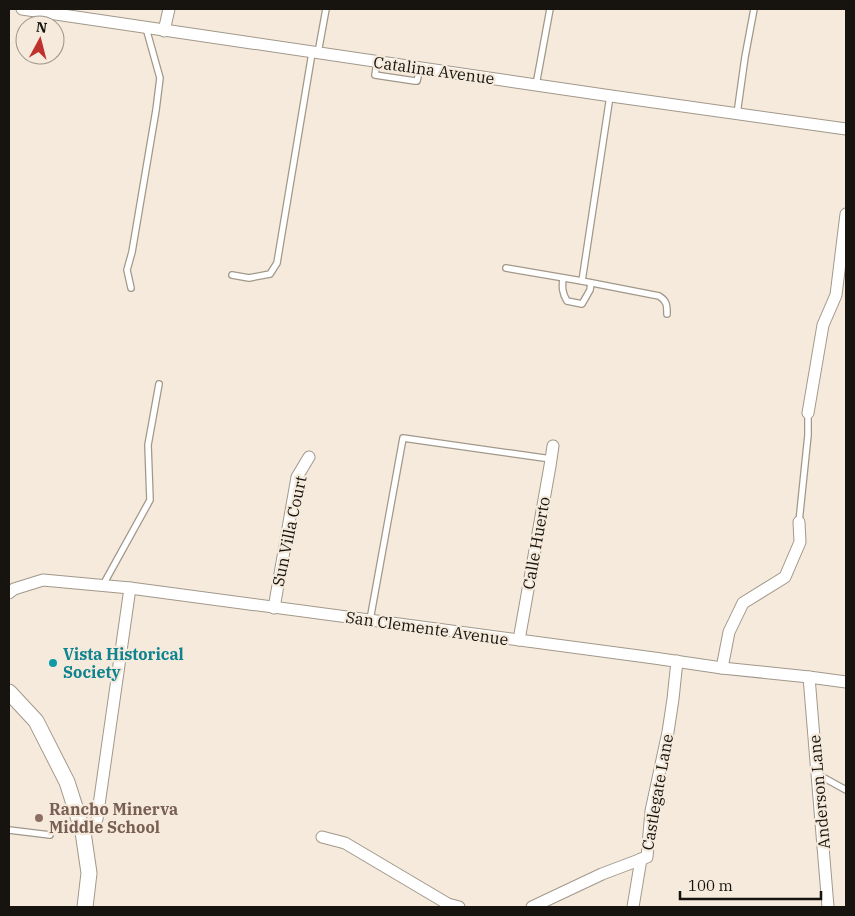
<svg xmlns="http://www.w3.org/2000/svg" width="855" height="916" font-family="'IBM Plex Serif',serif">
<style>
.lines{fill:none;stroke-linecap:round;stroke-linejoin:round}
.service-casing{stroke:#a2988a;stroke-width:8}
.minor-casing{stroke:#a2988a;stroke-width:13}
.secondary-casing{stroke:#a2988a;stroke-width:17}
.service{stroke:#fff;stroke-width:5.5}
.minor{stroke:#fff;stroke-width:11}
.secondary{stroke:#fff;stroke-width:15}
.culture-dot{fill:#0f9aa8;stroke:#f5eadb;stroke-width:2}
.education-dot{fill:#8d6e63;stroke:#f5eadb;stroke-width:2}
.labels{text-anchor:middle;stroke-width:4.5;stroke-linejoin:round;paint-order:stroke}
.street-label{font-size:16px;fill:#17140f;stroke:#f5eadb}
.culture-label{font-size:16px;font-weight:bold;fill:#0d838f;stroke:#f5eadb;text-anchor:start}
.education-label{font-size:16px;font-weight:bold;fill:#785e54;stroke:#f5eadb;text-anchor:start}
</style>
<rect width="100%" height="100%" fill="#f5eadb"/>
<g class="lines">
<!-- service casing -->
<g class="service-casing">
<g id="service">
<polyline points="318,53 326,9"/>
<polyline points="377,62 375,75 415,81 417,81 420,68"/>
<polyline points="536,85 550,9"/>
<path d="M610 96 582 281 659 296C667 301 667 305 667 314"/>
<polyline points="737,114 745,57 754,9"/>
<polyline points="506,268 582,281"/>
<polyline points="232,275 249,278 270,274 277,263 312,53"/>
<path d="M563 278C562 287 562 293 567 301L582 304 590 290 591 283"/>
<polyline points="131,288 127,270 132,252 156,110 160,78 146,28"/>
<polyline points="799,522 808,435 808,413"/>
<polyline points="103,585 150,500 148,445 159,384"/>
<polyline points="370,620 403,438 551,459"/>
<polyline points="817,774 846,790"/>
<polyline points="9,830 50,835"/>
</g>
</g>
<!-- minor casing -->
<g class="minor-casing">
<g id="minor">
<path d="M22 9C296 51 571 91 846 129"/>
<polyline points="164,31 169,9"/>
<polyline points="808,413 823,325 836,295 846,214"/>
<polyline points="9,593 14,589 43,580 130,588 654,658 722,668 809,677 846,682"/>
<polyline points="274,608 297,477 309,457"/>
<polyline points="519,640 550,466 553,446"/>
<polyline points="722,668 729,632 743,603 785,577 800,542 799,522"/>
<polyline points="809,677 828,907"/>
<polyline points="97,819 130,588"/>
<polyline points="322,837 345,843 448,904 459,907"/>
<polyline points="532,907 602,874 647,857 651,811 668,732 673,699 677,661"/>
<polyline points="633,907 641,859"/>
</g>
</g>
<!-- secondary casing -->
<g class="secondary-casing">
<polyline id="secondary" points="9,692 36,721 67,782 83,832 89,873 85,907"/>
</g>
<!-- service -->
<use href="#service" class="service"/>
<!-- minor -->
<use href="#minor" class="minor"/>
<!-- secondary -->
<use href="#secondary" class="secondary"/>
</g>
<!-- markers -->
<circle class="culture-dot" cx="53" cy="663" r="5"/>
<circle class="education-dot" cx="39" cy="818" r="5"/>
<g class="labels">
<!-- street labels -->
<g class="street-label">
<text transform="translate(434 70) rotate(8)" y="6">Catalina Avenue</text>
<text transform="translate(289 531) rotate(-78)" y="6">Sun Villa Court</text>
<text transform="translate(536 543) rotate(-80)" y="6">Calle Huerto</text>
<text transform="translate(427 628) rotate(8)" y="6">San Clemente Avenue</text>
<text transform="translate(657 792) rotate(-80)" y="6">Castlegate Lane</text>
<text transform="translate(819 792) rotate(-95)" y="6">Anderson Lane</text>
</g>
<!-- culture labels -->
<g class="culture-label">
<text x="63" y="660">Vista Historical<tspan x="63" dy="18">Society</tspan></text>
</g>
<!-- education labels -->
<g class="education-label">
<text x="49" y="815">Rancho Minerva<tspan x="49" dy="18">Middle School</tspan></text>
</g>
</g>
<!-- border -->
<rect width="855" height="916" fill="none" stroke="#17140f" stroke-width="20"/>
<!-- north arrow -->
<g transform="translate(40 40) rotate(7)"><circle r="24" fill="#f5eadb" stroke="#9c9489"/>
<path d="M0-4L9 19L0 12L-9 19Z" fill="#bf312b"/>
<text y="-8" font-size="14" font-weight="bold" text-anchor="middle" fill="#17140f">N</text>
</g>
<!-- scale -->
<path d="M680 891v8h141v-8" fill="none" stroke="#17140f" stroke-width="2.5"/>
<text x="688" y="891" font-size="15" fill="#17140f" stroke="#f5eadb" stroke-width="4" paint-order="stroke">100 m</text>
</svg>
